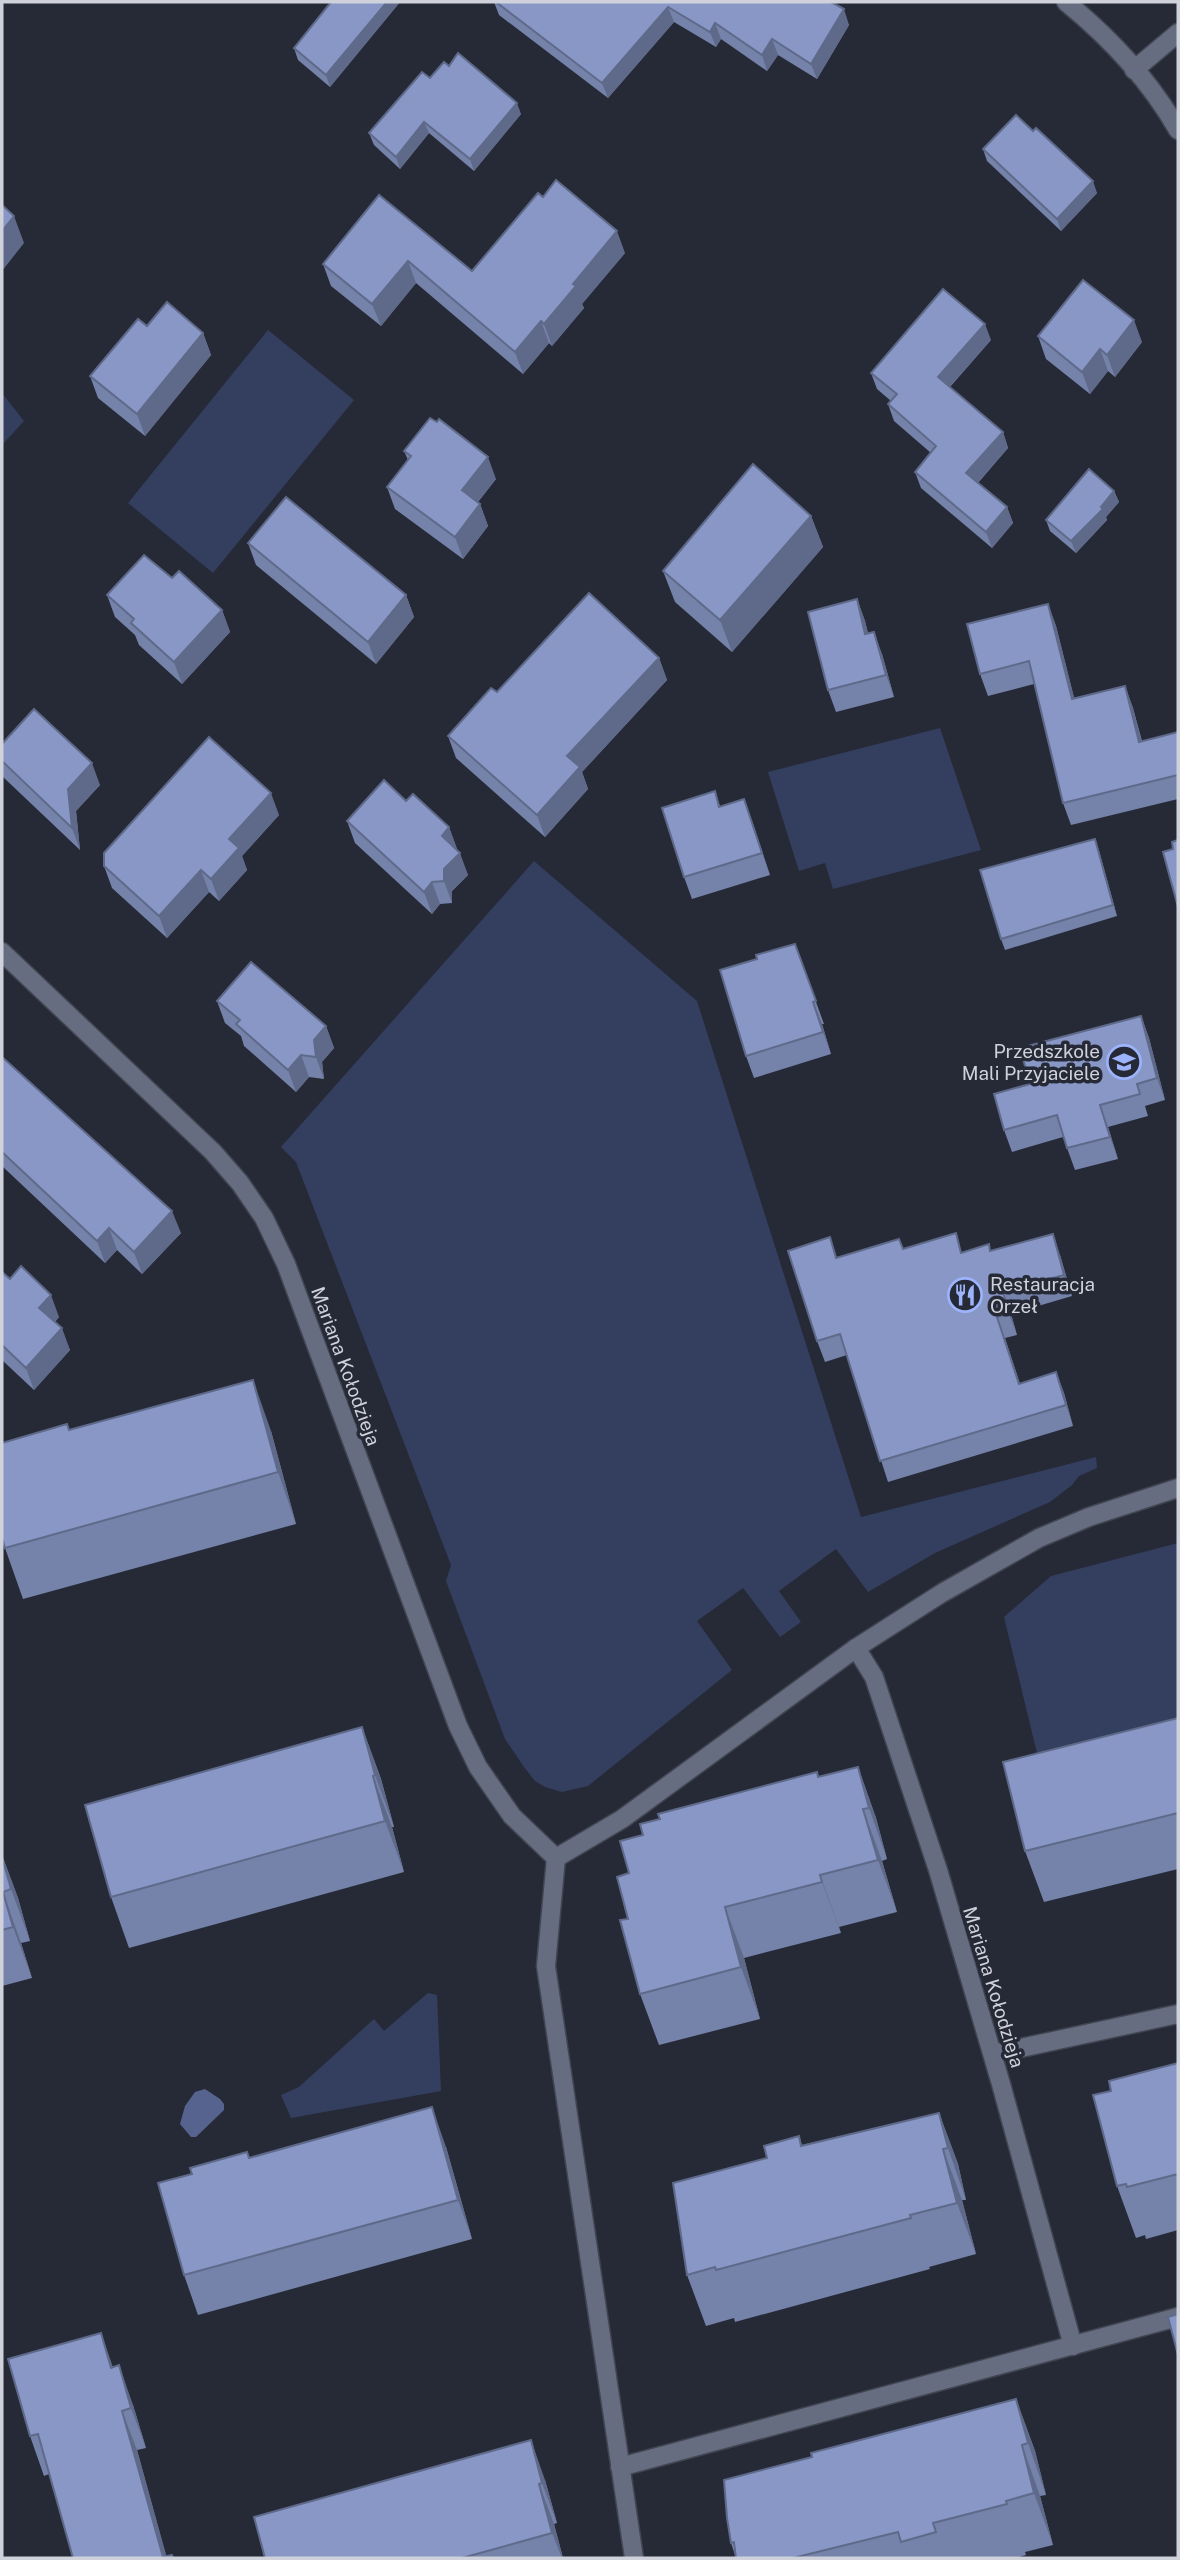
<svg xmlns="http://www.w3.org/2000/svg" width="1180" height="2560" font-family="'Public Sans',sans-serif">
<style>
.green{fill:#343e5e}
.water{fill:#55638e}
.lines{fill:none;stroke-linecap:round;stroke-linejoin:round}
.minor-casing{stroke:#414551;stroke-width:21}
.minor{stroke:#666d81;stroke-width:18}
.wall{fill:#7582a9}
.shaded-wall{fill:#5f6a8a}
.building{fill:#8897c5;stroke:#5f6a8a;stroke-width:2}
.labels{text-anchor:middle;stroke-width:7;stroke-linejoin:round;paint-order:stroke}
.poi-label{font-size:19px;fill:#cfd2da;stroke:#262a37;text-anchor:end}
.street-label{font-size:19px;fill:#cfd2da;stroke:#262a37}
</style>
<rect width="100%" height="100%" fill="#262a37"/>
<!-- green -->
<g class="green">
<polygon points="268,330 354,400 213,573 128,503"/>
<polygon points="2,393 24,421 2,445"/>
<polygon points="940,728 981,850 833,889 825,863 799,871 768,772"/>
<polygon points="534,861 697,1001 861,1517 1096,1457 1097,1468 1079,1476 1072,1485 1050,1502 935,1553 868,1592 836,1549 779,1591 801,1622 780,1637 743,1588 697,1621 732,1670 588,1786 562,1792 545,1787 535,1781 524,1767 505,1739 446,1581 451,1565 296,1162 281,1147"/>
<polygon points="1178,1543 1178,1744 1043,1778 1004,1617 1051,1576"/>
<polygon points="428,1993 437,1995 441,2091 291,2118 281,2095 299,2087 374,2019 384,2031"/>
</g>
<!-- water -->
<polygon class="water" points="205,2089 220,2099 224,2104 224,2110 196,2137 191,2137 180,2124 185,2106 195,2092"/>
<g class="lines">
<!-- minor casing -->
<g class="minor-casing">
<g id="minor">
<path d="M1066 2C1109 37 1150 81 1178 130"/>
<polyline points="1134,70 1178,33"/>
<polyline points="2,952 213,1152 240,1183 264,1218 286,1264 458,1726 478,1767 512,1816 556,1858"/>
<polyline points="856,1648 874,1677 938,1870 1001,2084 1073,2346"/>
<polyline points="556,1858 622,1819 856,1648 942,1593 1039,1538 1089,1517 1178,1488"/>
<polyline points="556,1858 546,1966 634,2558"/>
<polyline points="993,2054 1178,2014"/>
<polyline points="620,2467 1178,2317"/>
</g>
</g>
<!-- minor -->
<use href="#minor" class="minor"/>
</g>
<!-- wall -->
<g class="wall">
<polygon points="331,2 400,2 330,87 298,60 294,48"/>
<polygon points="494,2 831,2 849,25 817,79 778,55 767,71 721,39 716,47 674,22 608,98 499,15"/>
<polygon points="449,66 521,114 474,171 429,133 400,169 374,145 369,133 430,78"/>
<polygon points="983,149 1097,193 1061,231 987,161"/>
<polygon points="379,195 472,271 625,253 582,304 584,308 552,346 549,343 523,374 416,283 381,326 331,286 323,264"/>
<polygon points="147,326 203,333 211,355 145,436 98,398 90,376"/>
<polygon points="1038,336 1142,342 1115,377 1108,371 1090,394 1046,359"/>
<polygon points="991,340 950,387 1003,432 1008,448 978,483 1007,507 1013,523 992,548 921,488 915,472 931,453 894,421 888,404 891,401 877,389 871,373"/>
<polygon points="404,451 496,479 478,502 480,504 488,526 463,559 395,509 387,487 408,460"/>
<polygon points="1114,491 1119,502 1106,517 1107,520 1076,553 1050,531 1046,520"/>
<polygon points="811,516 823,547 732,652 675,602 663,571"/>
<polygon points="248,543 406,595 414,617 376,664 256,565"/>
<polygon points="172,578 222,610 230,632 182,684 139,645 135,635 115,617 107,595"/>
<polygon points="857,599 865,621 868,633 882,654 894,697 836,712 828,690"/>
<polygon points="1048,604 1056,626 1074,698 1125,686 1133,708 1142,741 1178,732 1178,799 1071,825 1063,803 1034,684 988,696 980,674"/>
<polygon points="659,658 667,680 582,772 588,789 545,837 456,758 448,736 497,692"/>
<polygon points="2,744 100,785 76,811 80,850 2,776"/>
<polygon points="715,791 720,806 752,821 770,875 692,899 684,877"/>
<polygon points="406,801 449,827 457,849 457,850 468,875 452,891 452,903 440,904 432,914 355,843 347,821"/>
<polygon points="279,815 242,856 247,870 219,901 209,892 167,938 112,888 104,866"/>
<polygon points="1099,851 1117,916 1005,950 1001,939"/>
<polygon points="795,944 824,1024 822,1024 831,1054 754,1078 746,1056 757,959"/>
<polygon points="217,1001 326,1026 334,1048 322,1062 324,1079 309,1077 296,1092 244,1046 241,1036 225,1023"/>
<polygon points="1141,1016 1149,1038 1165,1100 1145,1106 1148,1116 1108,1127 1118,1159 1075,1170 1063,1137 1012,1152 1004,1130 1030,1084"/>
<polygon points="2,1057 181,1233 142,1274 117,1250 105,1263 2,1166"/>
<polygon points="830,1237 837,1258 903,1249 963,1252 991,1251 1060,1255 1072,1296 1011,1314 1017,1335 1005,1338 1020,1384 1056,1372 1064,1393 1073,1426 888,1482 847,1355 825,1362 817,1341"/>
<polygon points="2,1272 59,1317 55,1322 70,1350 34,1390 2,1360"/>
<polygon points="69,1430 271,1431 296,1524 23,1599 5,1548"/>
<polygon points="1178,1718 1178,1869 1044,1902 1025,1851"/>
<polygon points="362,1727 381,1779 394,1827 392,1827 404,1872 129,1948 111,1897"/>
<polygon points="858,1767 876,1818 887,1859 882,1861 897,1912 839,1927 841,1933 744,1958 760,2019 659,2045 640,1994 628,1919 629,1873 819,1777"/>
<polygon points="2,1855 18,1898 30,1941 21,1943 32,1978 2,1986"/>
<polygon points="1178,2063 1178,2230 1146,2239 1145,2235 1136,2238 1117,2186"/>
<polygon points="939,2113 958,2164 966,2200 962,2200 976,2254 929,2267 930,2269 735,2322 734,2318 706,2326 687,2275 767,2158 799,2136 802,2145"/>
<polygon points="446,2147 472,2239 198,2315 184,2275"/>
<polygon points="113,2367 133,2405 146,2448 137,2450 166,2556 73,2558 49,2474 44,2476 30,2436"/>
<polygon points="1016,2399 1035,2451 1046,2495 1040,2496 1053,2545 1025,2552 1026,2555 1015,2558 736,2558 731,2543 812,2457"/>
<polygon points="545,2480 557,2523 554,2524 563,2558 265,2558"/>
</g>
<!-- shaded-wall -->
<g class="shaded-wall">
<polygon points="387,2 400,2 330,87 326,75"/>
<polygon points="668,7 674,22 608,98 602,83"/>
<polygon points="844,9 849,25 817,79 811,64"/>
<polygon points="715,23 721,39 716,47 710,32"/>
<polygon points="772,39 778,55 767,71 762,55"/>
<polygon points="517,103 521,114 474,171 470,159"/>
<polygon points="424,122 429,133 400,169 396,157"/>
<polygon points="1093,181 1097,193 1061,231 1057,219"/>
<polygon points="14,216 24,243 2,271 2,231"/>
<polygon points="617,231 625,253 582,304 584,308 552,346 544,324 573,284"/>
<polygon points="408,261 416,283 381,326 372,304"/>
<polygon points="1134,320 1142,342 1115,377 1107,355"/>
<polygon points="541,321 549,343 523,374 515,352"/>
<polygon points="985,324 991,340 944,393 938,377"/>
<polygon points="203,333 211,355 145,436 137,414"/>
<polygon points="1100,349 1108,371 1090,394 1082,372"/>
<polygon points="1003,432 1008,448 972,489 966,473"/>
<polygon points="488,457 496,479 470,512 462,490"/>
<polygon points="1114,491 1119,502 1106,517 1107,520 1076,553 1071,541"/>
<polygon points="480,504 488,526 463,559 455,537"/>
<polygon points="1007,507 1013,523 992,548 986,532"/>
<polygon points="811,516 823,547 732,652 720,620"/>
<polygon points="406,595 414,617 376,664 368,642"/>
<polygon points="857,599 865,621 873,656 865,634"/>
<polygon points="1048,604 1056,626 1080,721 1072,699"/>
<polygon points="222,610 230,632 182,684 174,662"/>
<polygon points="874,632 882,654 894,697 886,675"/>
<polygon points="659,658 667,680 582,772 588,789 545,837 537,815 567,756"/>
<polygon points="1125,686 1133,708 1147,764 1139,742"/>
<polygon points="92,763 100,785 76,811 80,850 72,828 68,789"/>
<polygon points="271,793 279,815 242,856 247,870 219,901 211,879 229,839"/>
<polygon points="744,799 752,821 770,875 762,853"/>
<polygon points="449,827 457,849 450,858 442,836"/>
<polygon points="1095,839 1099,851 1117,916 1113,905"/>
<polygon points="460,853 468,875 452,891 452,903 444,881 444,869"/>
<polygon points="201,870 209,892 167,938 159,916"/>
<polygon points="432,882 440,904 432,914 424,892"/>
<polygon points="813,1002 822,1024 831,1054 823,1032"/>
<polygon points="1141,1016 1149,1038 1165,1100 1157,1078"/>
<polygon points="326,1026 334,1048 322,1062 324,1079 316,1057 314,1040"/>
<polygon points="301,1055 309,1077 296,1092 288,1070"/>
<polygon points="1100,1105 1108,1127 1118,1159 1110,1137"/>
<polygon points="172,1211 181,1233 142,1274 134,1252"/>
<polygon points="109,1228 117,1250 105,1263 97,1241"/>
<polygon points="1053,1234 1060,1255 1072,1296 1064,1275"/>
<polygon points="1003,1292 1011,1314 1017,1335 1009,1314"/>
<polygon points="51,1295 59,1317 47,1330 39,1308"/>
<polygon points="62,1328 70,1350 34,1390 26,1368"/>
<polygon points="1056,1372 1064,1393 1073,1426 1066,1405"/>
<polygon points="253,1380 271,1431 296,1524 278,1472"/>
<polygon points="362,1727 381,1779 394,1827 375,1775"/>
<polygon points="858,1767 876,1818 887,1859 869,1808"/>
<polygon points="373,1776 392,1827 404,1872 385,1821"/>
<polygon points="863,1809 882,1861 897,1912 878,1860"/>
<polygon points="2,1855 18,1898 30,1941 11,1889"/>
<polygon points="820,1875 839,1927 841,1933 822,1882"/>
<polygon points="3,1892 21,1943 32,1978 13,1927"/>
<polygon points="725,1907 744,1958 760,2019 741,1967"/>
<polygon points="432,2107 446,2147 472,2239 458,2200"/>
<polygon points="939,2113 958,2164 966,2200 948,2148"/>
<polygon points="943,2149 962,2200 976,2254 957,2203"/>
<polygon points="101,2333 115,2373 111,2368"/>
<polygon points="119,2365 133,2405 146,2448 131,2408"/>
<polygon points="1016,2399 1035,2451 1046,2495 1028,2443"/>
<polygon points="122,2411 137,2450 167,2558 164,2558"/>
<polygon points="531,2440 545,2480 557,2523 542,2483"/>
<polygon points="1022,2445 1040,2496 1053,2545 1034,2493"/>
<polygon points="539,2484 554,2524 563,2558 562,2558 552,2533"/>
</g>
<!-- building -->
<g class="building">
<polygon points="331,2 387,2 326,75 294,48"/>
<polygon points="496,2 831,2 844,9 811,64 772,39 762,55 715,23 710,32 668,7 602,83"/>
<polygon points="458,53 517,103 470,159 424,122 396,157 369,133 422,72 430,78 444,62 449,66"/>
<polygon points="1016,115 1033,131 1036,128 1093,181 1057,219 983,149"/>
<polygon points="556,180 617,231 573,284 576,286 544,324 541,321 515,352 408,261 372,304 323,264 379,195 472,271 538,193 543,197"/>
<polygon points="2,205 14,216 2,231"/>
<polygon points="1083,280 1134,320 1107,355 1100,349 1082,372 1038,336"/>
<polygon points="943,289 985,324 938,377 1003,432 966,473 1007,507 986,532 915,472 936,446 888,404 897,394 871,373"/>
<polygon points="167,302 203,333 137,414 90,376 138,319 147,326"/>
<polygon points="430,418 437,422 439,419 488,457 462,490 480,504 455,537 387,487 411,456 404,451"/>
<polygon points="753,464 811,516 720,620 663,571"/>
<polygon points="1089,469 1114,491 1101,507 1103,509 1071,541 1046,520"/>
<polygon points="286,497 406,595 368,642 248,543"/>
<polygon points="144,555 172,578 179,571 222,610 174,662 131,623 134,619 107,595"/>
<polygon points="589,593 659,658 567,756 580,767 537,815 448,736 491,688 497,692"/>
<polygon points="857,599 865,634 874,632 886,675 828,690 808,612"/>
<polygon points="1048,604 1072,699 1125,686 1139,742 1178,732 1178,775 1063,803 1029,661 980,674 967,624"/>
<polygon points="34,709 92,763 68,789 72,828 2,761 2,744"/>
<polygon points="209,737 271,793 229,839 239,848 211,879 201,870 159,916 104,866 104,853"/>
<polygon points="384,780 406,801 413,794 449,827 442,836 460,853 444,869 444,881 432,882 424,892 347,821"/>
<polygon points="715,791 719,807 744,799 762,853 684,877 662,808"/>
<polygon points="1095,839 1113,905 1001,939 980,870"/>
<polygon points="1178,840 1178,907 1163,852 1173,849 1172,842"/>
<polygon points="795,944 816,1001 813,1002 823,1032 746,1056 720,970 757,959 756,955"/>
<polygon points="251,962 326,1026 314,1040 316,1057 301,1055 288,1070 236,1024 240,1020 217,1001"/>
<polygon points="1141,1016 1157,1078 1137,1084 1140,1094 1100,1105 1110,1137 1067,1148 1057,1115 1004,1130 994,1094 1030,1084 1020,1048"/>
<polygon points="2,1057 172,1211 134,1252 109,1228 97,1241 2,1152"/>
<polygon points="956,1233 961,1253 989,1244 990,1251 1053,1234 1064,1275 1003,1292 1009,1314 997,1317 1019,1384 1056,1372 1066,1405 880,1461 840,1334 817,1341 788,1251 830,1237 836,1258 899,1239 903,1249"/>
<polygon points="21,1266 51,1295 39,1308 62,1328 26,1368 2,1345 2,1272 10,1279"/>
<polygon points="253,1380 278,1472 5,1548 2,1538 2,1443 67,1424 69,1430"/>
<polygon points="1178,1718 1178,1813 1025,1851 1003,1762"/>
<polygon points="362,1727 375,1775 373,1776 385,1821 111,1897 85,1805"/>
<polygon points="858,1767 869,1808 863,1809 878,1860 820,1875 822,1882 725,1907 741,1967 640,1994 620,1920 628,1919 617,1877 629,1873 620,1841 643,1835 640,1824 660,1819 658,1814 817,1772 818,1777"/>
<polygon points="2,1857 11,1889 3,1892 13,1927 2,1930"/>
<polygon points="1178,2063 1178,2174 1127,2187 1126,2184 1117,2186 1093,2095 1111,2091 1109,2081"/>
<polygon points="432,2107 458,2200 184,2275 158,2183 192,2174 190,2168 247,2152 249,2158"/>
<polygon points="939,2113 948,2148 943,2149 957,2203 910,2215 911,2218 716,2270 715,2267 687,2275 673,2183 767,2158 764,2146 799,2136 801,2146"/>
<polygon points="1178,2314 1178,2355 1168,2317"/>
<polygon points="101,2333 111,2368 119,2365 131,2408 122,2411 163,2557 172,2555 173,2558 73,2558 38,2434 30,2436 8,2359"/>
<polygon points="1016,2399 1028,2443 1022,2445 1034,2493 1006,2501 1007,2504 933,2523 936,2532 901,2542 898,2532 793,2558 736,2558 734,2542 731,2543 727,2518 724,2480 812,2457 811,2453"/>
<polygon points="531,2440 542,2483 539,2484 552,2533 462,2558 265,2558 254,2517"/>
</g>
<!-- icons -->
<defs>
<g id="school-ring" transform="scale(1.75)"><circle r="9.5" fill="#262a37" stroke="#9db4fd" stroke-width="1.5"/><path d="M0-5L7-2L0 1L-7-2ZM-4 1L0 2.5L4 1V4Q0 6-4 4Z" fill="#9db4fd"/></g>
<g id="restaurant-ring" transform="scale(1.75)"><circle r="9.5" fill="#262a37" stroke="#9db4fd" stroke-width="1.5"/><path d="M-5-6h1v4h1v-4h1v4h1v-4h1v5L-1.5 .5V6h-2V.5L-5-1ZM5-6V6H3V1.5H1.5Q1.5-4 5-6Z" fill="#9db4fd"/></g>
</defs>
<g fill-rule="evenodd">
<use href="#school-ring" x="1124" y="1062"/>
<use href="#restaurant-ring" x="965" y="1295"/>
</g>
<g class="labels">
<!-- poi labels -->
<g class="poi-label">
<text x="1100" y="1058">Przedszkole<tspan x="1100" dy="22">Mali Przyjaciele</tspan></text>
<text x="990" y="1291" text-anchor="start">Restauracja<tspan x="990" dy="22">Orzeł</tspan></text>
</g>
<!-- street labels -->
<g class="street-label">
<text transform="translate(346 1366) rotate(70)" y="7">Mariana Kołodzieja</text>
<text transform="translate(994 1987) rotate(73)" y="7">Mariana Kołodzieja</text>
</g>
</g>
<!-- border -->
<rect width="1180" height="2560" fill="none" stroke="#cfd2da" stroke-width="7"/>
</svg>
